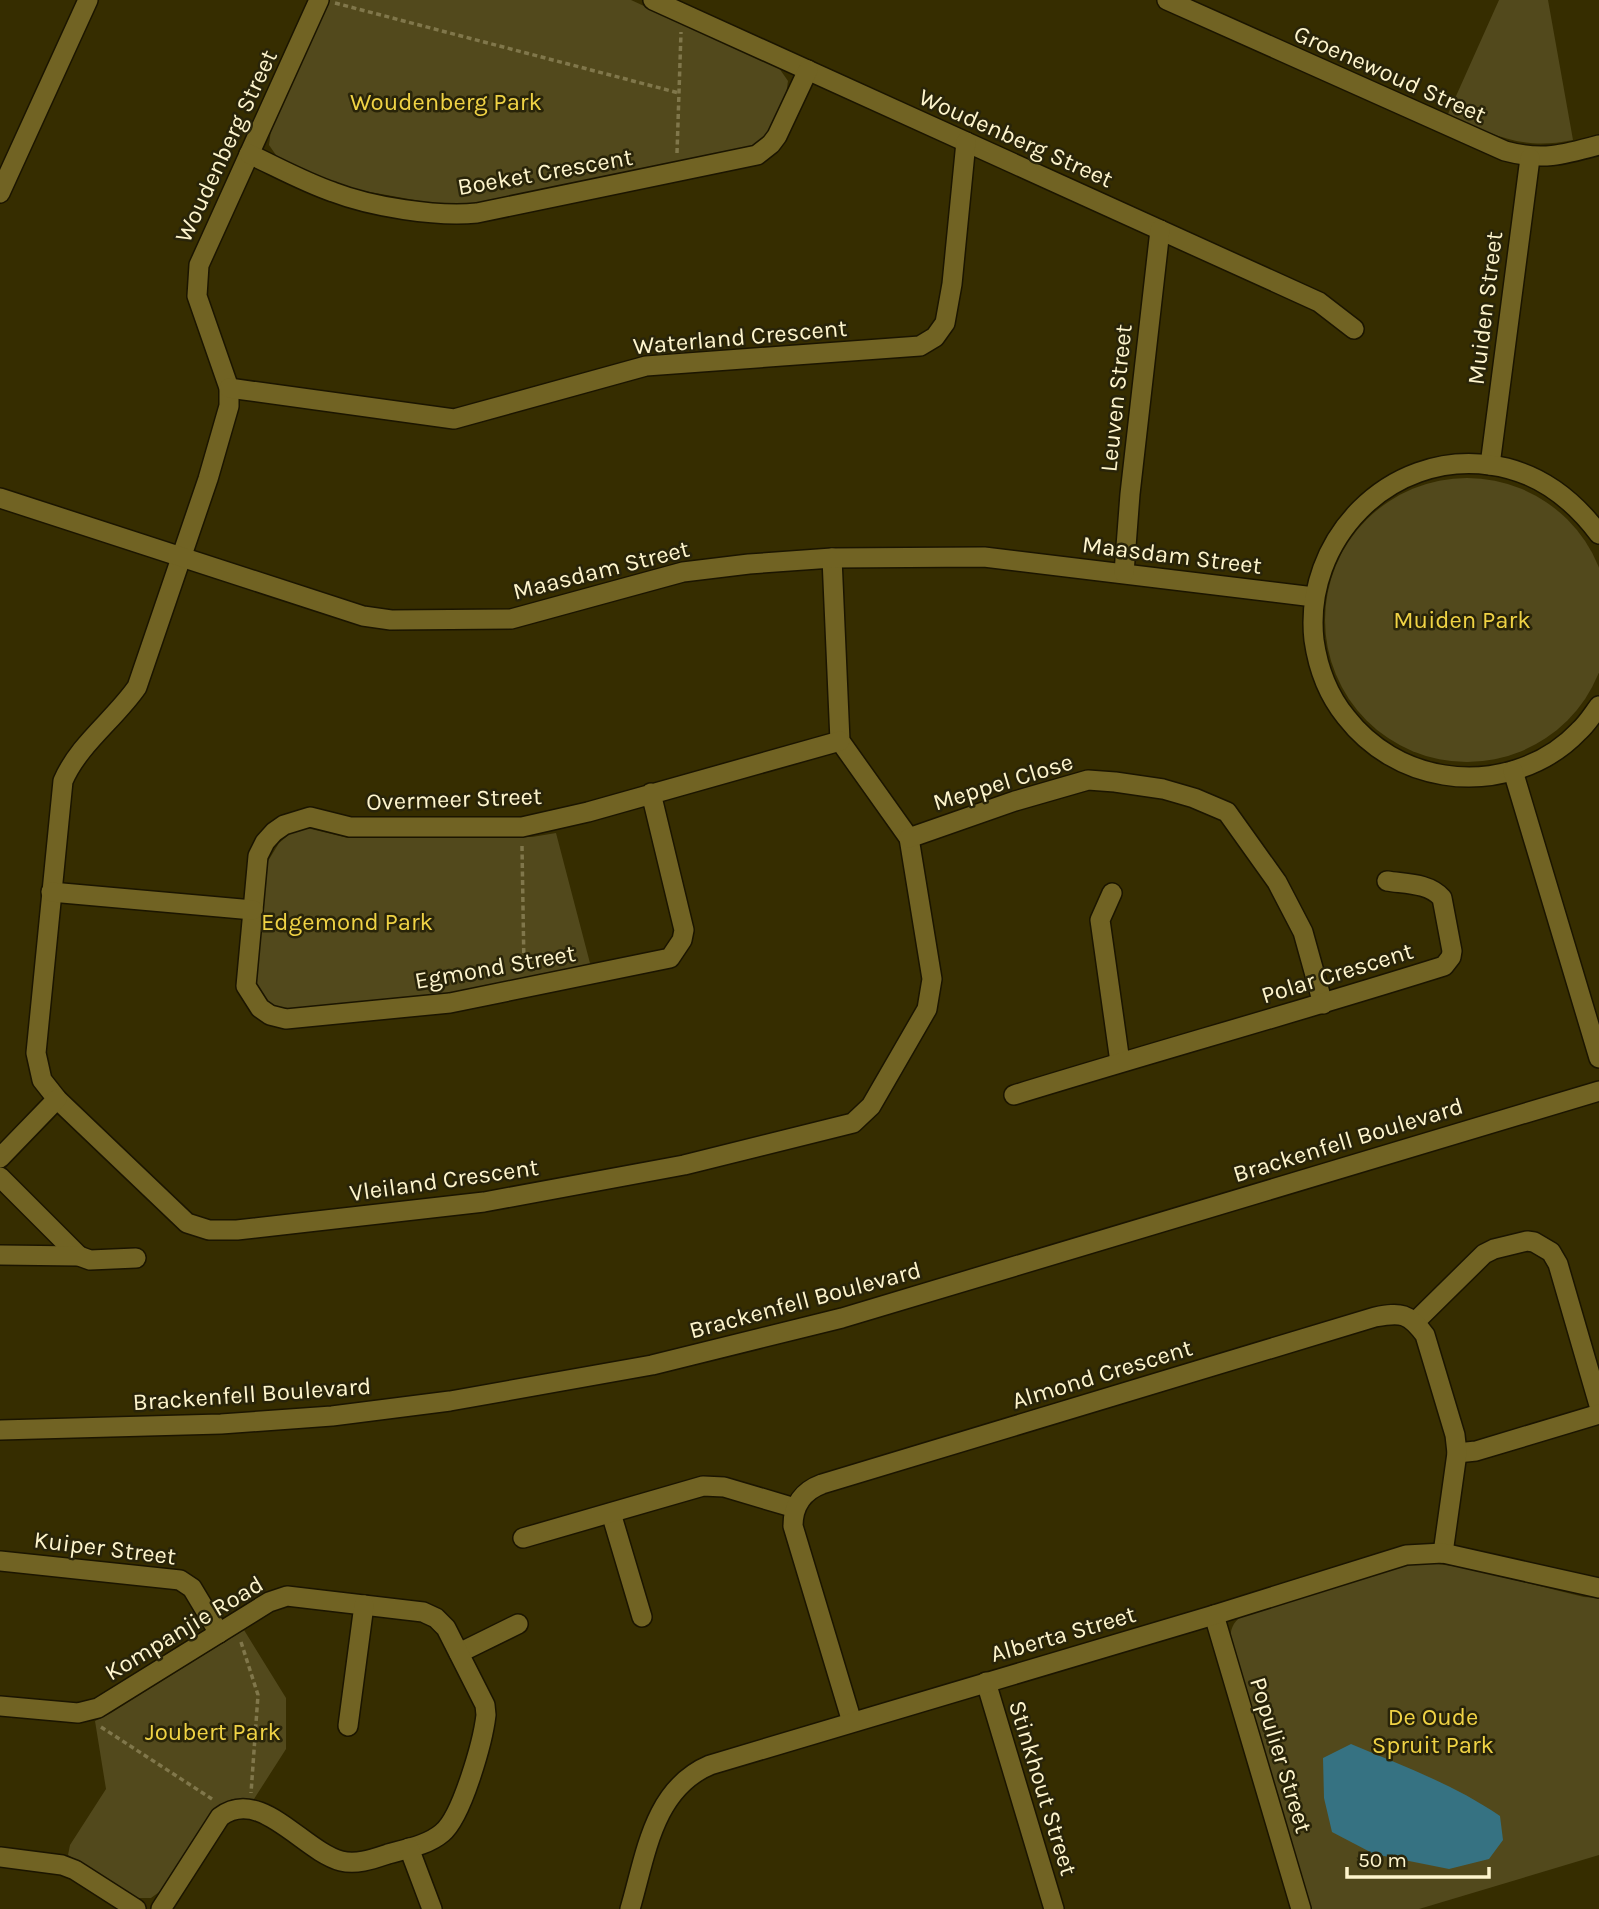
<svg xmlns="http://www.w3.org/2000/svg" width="1599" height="1909" font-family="Karla,sans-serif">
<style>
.green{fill:#52491c}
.water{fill:#367282}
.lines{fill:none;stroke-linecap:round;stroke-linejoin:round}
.minor-casing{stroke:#1b1500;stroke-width:22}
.path{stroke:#80774b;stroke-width:3.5;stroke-dasharray:5 3.5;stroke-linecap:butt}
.minor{stroke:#716323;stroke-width:19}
.labels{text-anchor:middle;stroke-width:5;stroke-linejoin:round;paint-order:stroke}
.street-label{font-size:24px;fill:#fef5cd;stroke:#292409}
.park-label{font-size:24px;fill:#f0d345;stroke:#292409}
</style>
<rect width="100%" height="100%" fill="#362d00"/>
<!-- green -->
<g class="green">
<polygon points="330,0 631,0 779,68 788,81 786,95 769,132 764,139 752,148 468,205 448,206 342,187 278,158 269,145 271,130"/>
<path d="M1499 0H1548L1573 140C1522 151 1493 135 1448 114Z"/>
<circle cx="1467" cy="620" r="142"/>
<polygon points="307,828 348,838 532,837 556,833 591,967 467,993 290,1012 276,1009 265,1002 256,983 268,861 279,843 291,833"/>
<path d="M1429 1563 1461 1567 1584 1597 1599 1598V1855L1419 1909H1312L1231 1642C1229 1629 1234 1621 1244 1614L1412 1564Z"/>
<polygon points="244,1630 286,1698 286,1749 254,1799 232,1799 215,1808 162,1890 151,1898 138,1898 68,1855 70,1845 106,1789 95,1721 111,1713"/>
</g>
<!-- water -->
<path class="water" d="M1351 1744C1401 1765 1455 1785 1500 1816L1503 1840 1489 1859 1449 1869 1374 1854 1332 1832 1324 1798 1323 1758Z"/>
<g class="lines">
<!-- minor casing -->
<g class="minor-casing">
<g id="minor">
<path d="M319 0 199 265 197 296 229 388V406L208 479 137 687C115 719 79 744 63 781L36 1053 42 1080 57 1099 187 1223 209 1230H237L484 1202 684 1165 853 1123 871 1106 927 1009 932 979 909 838 840 741 832 558"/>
<polyline points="653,0 1319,302 1354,329"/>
<path d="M1167 0 1505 151C1542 161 1563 155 1599 145"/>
<path d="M249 154C277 167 304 182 333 192 372 207 436 217 477 213L757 155 771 144 777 136 808 70"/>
<polyline points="0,193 88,0"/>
<polyline points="229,388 454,419 646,366 920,346 935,337 945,323 952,284 966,142"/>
<polyline points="1490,465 1530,158"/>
<polyline points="0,498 363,616 391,620 511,619 683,572 749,564 832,558 984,557 1314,597"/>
<path d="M1599 534C1572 498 1536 471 1490 465 1389 451 1303 540 1314 640 1318 668 1328 695 1346 717 1370 748 1405 769 1444 775 1492 783 1545 767 1579 731 1587 724 1593 714 1599 706"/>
<polyline points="1124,573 1130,494 1160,230"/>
<polyline points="1513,771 1599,1058"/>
<polyline points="651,793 684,930 682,940 670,958 450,1003 286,1019 270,1015 260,1008 246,986 258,856 265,842 274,832 284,825 310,817 350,827 522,827 588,812 840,741"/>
<polyline points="909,838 1015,801 1088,780 1115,782 1163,789 1194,798 1227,812 1277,882 1303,932 1323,1004"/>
<polyline points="51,892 253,910"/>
<polyline points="1112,893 1100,920 1120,1062"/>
<path d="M1014 1095C1157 1051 1301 1011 1444 966L1451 957 1452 951 1442 898C1429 883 1406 884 1387 881"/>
<polyline points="0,1158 57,1099"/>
<polyline points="0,1177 79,1256"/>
<polyline points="0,1255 79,1256 90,1260 136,1258"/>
<polyline points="1415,1322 1484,1254 1494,1249 1527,1241 1534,1242 1551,1252 1558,1264 1599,1405"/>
<polyline points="0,1430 221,1424 332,1416 450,1401 652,1365 842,1318 1599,1091"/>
<polyline points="1457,1453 1476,1451 1599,1414"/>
<polyline points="611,1513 642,1617"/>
<polyline points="523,1538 703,1486 724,1487 795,1508"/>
<polyline points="0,1561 180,1580 192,1588 219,1633"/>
<polyline points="1214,1615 1301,1909"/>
<polyline points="459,1653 518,1624"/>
<polyline points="986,1682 1054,1909"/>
<path d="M0 1706 78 1713 98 1708 269 1602 287 1596 423 1612 436 1618 446 1628 485 1705 486 1715C483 1741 462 1817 442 1833 428 1845 406 1849 388 1854 373 1859 357 1865 341 1861 303 1851 260 1786 220 1817L161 1909"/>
<path d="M852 1722 793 1526C793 1505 803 1491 822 1484L1375 1317C1401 1312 1409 1313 1425 1335L1455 1435 1457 1453 1443 1553"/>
<polyline points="348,1726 364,1605"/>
<polyline points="409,1848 432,1909"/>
<polyline points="0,1857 62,1865 75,1870 136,1909"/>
<path d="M630 1909C646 1855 653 1789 710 1765L1214 1615 1406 1555 1443 1553 1599 1588"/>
</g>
</g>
<!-- path -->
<g class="path">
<polyline points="335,3 679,93"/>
<polyline points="677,153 681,32"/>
<polyline points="522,846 524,968"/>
<polyline points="241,1642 258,1695 251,1793"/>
<polyline points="101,1727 212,1799"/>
</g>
<!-- minor -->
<use href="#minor" class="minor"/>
</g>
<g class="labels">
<!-- street labels -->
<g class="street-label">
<text transform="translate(1390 74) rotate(24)" y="8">Groenewoud Street</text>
<text transform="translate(1016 138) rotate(24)" y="8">Woudenberg Street</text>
<text transform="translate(226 146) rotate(-65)" y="8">Woudenberg Street</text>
<text transform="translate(545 172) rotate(-10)" y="8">Boeket Crescent</text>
<text transform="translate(1485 308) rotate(-83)" y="8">Muiden Street</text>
<text transform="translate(740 337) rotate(-5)" y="8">Waterland Crescent</text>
<text transform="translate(1116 398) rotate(-84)" y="8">Leuven Street</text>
<text transform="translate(1172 555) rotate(7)" y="8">Maasdam Street</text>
<text transform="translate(601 570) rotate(-14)" y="8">Maasdam Street</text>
<text transform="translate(1003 782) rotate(-17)" y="8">Meppel Close</text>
<text transform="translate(454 799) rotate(-2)" y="8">Overmeer Street</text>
<text transform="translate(495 967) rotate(-10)" y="8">Egmond Street</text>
<text transform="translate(1337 973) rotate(-17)" y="8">Polar Crescent</text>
<text transform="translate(1348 1140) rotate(-17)" y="8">Brackenfell Boulevard</text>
<text transform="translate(444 1180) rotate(-8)" y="8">Vleiland Crescent</text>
<text transform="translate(805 1300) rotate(-15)" y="8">Brackenfell Boulevard</text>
<text transform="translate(1102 1374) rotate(-17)" y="8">Almond Crescent</text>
<text transform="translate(252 1394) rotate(-4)" y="8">Brackenfell Boulevard</text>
<text transform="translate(105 1548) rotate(7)" y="8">Kuiper Street</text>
<text transform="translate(184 1628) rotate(-31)" y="8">Kompanjie Road</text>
<text transform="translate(1063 1634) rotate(-16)" y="8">Alberta Street</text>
<text transform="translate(1281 1755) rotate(73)" y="8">Populier Street</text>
<text transform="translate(1043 1788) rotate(73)" y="8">Stinkhout Street</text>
</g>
<!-- park labels -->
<g class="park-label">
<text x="446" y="110">Woudenberg Park</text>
<text x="1462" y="628">Muiden Park</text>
<text x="347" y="930">Edgemond Park</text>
<text x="1433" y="1725">De Oude<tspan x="1433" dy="28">Spruit Park</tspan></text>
<text x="213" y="1740">Joubert Park</text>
</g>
</g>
<!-- scale -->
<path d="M1347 1867v10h142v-10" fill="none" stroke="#fef5cd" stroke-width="3.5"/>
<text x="1358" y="1867" font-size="21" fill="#fef5cd" stroke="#292409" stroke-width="5" paint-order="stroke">50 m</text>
</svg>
